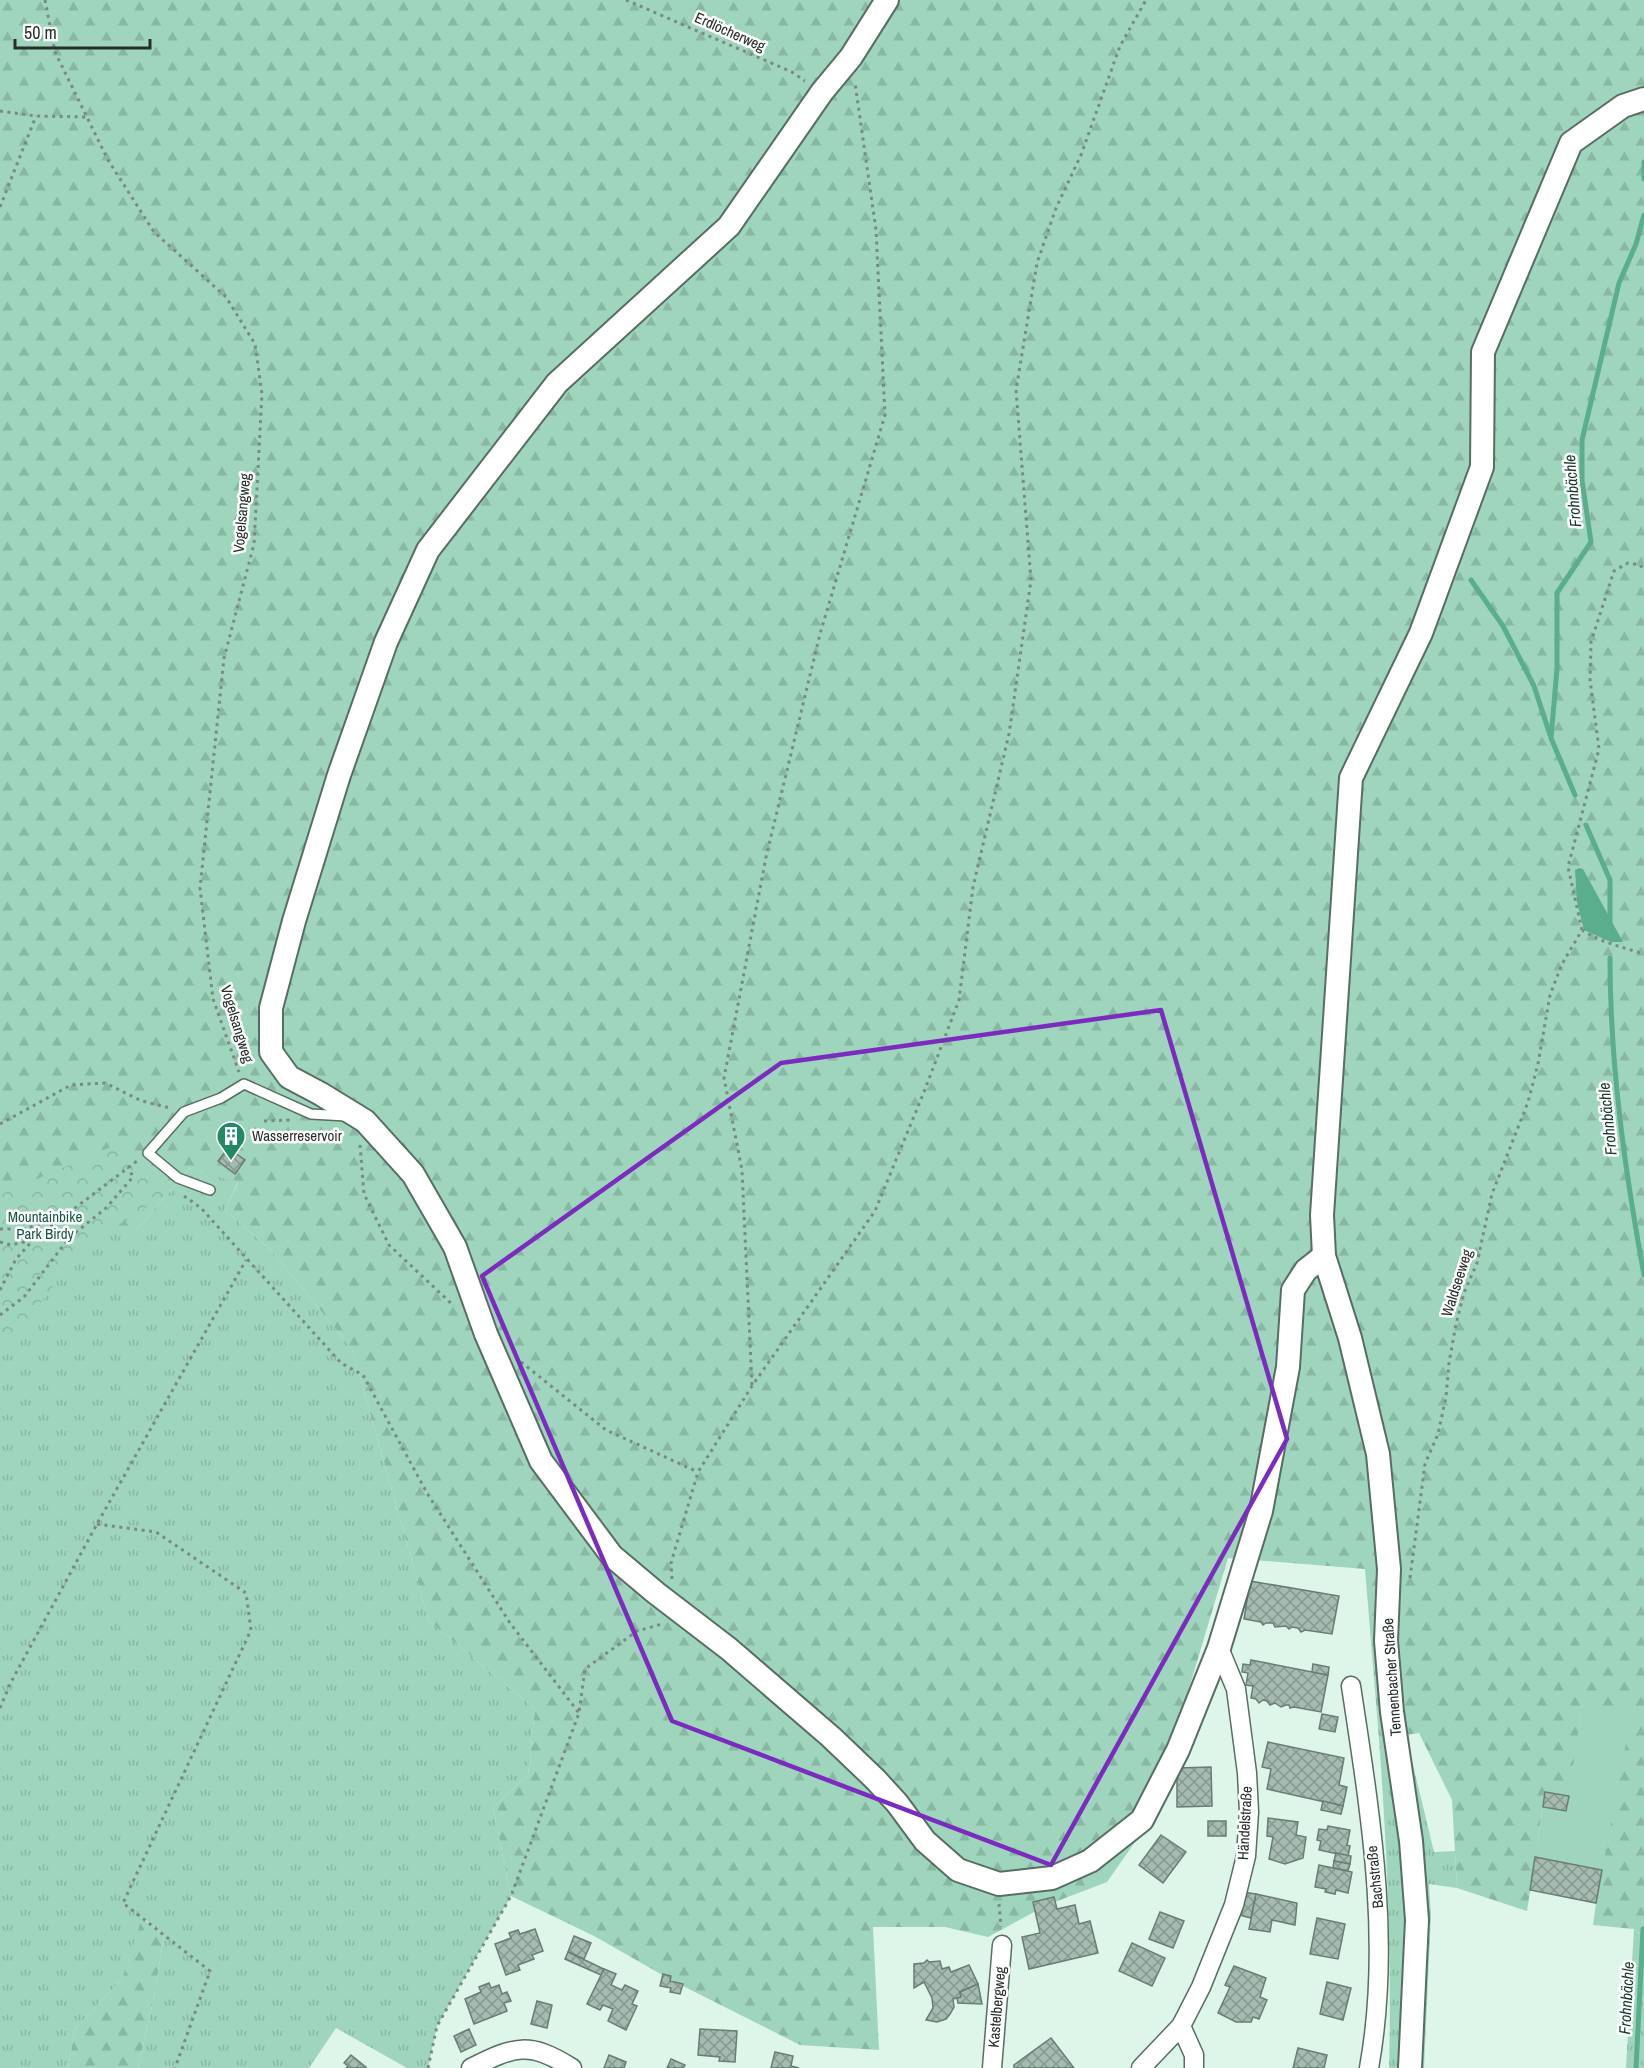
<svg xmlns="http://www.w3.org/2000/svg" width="1644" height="2068" font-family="'Archivo Narrow',sans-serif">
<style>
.grass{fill:url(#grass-tufts)}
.forest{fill:url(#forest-firs)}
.park{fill:url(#park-crowns)}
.pitch{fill:#9ed5bc}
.water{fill:#5bae8c}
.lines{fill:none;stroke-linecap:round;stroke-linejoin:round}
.stream{stroke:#5bae8c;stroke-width:5}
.building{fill:url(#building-cross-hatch);stroke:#687d73;stroke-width:1.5}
.service-casing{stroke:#586d63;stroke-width:12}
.minor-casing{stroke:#586d63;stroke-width:21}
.tertiary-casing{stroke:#586d63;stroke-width:26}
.path{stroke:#7a8a83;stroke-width:3;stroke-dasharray:3 4.5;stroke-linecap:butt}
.service{stroke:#fff;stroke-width:9}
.minor{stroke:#fff;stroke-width:18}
.tertiary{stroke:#fff;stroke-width:22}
.marked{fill:none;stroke:#7b2cbf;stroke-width:4.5;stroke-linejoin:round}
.labels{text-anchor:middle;stroke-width:5;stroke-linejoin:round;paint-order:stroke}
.street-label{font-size:15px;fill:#252e2a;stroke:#fff}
.poi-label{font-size:15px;fill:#252e2a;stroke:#fff;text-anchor:start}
.park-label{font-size:15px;fill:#14563f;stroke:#fff}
.water-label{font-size:16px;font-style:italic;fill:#14392b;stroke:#fff}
</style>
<defs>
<pattern id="grass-tufts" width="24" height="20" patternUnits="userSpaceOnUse" patternTransform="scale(1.5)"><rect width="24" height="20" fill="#9ed5bc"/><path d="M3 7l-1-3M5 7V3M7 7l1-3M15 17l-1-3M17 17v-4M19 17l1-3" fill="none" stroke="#88b7a2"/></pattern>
<pattern id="forest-firs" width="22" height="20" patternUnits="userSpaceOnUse" patternTransform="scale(1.5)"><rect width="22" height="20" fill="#9ed5bc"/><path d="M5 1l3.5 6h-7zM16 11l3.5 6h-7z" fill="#88b7a2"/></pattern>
<pattern id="park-crowns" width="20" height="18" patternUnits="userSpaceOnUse" patternTransform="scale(1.5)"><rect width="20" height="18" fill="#9ed5bc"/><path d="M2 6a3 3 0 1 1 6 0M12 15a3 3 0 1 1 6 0" fill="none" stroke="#88b7a2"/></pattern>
<pattern id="building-cross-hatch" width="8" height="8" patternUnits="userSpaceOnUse" patternTransform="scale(1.5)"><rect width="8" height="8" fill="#a5bbb0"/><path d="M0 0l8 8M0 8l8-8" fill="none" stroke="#86988f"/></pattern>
</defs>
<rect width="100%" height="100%" fill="#def5ea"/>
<!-- grass -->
<g class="grass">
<polygon points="107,1159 133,1234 190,1168 238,1182 225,1210 271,1250 352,1349 429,1621 535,1709 528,1775 493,1807 511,1896 437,2026 428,2068 407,2068 336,2028 309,2068 138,2068 154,1997 164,1935 143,1918 122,1979 75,2029 68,2068 0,2068 0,1202"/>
<path d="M1406 1736 1434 1852 1455 1851 1457 1888 1429 1884 1431 1916 1424 2068H1389C1392 1958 1387 1849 1379 1739Z"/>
<polygon points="1634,1929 1644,1937 1644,2068 1626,2068"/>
</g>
<!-- forest -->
<g class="forest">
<polygon points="0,0 1644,0 1644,1937 1634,1929 1593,1925 1596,1903 1583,1704 1569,1796 1545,1793 1527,1911 1457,1888 1452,1800 1419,1733 1379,1739 1365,1569 1228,1558 1149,1822 1107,1882 1047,1905 988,1937 945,1927 873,1927 879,2050 800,2045 673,1981 594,1936 511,1896 493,1807 528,1775 535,1709 429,1621 352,1349 271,1250 225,1210 238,1183 190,1168 133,1234 117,1226 0,1202"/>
<polygon points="142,1918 164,1935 154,1997 138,2068 68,2068 75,2029 122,1979"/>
</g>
<!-- park -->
<polygon class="park" points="120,1143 170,1193 91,1242 62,1274 24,1325 0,1339 0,1195"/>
<!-- pitch -->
<polygon class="pitch" points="1583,1703 1632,1711 1602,1870 1535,1857 1543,1807 1566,1811"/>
<!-- water -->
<polygon class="water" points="1579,868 1583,869 1623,942 1611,942 1584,930 1577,902 1575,870"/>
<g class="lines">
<!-- stream -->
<g class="stream">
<polyline points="1644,162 1644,179"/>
<polyline points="1471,580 1503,626 1534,686 1550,735"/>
<polyline points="1575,795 1551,738 1557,669 1557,593 1591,542 1582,480 1582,440 1619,283 1636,244 1644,215"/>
<polyline points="1586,825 1610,880 1610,923"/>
<path d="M1610 958C1610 1065 1625 1171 1644 1275"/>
<polyline points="1636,2068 1643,1929"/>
</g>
</g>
<!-- building -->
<g class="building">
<polygon points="228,1148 245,1160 235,1174 218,1161"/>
<polygon points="1250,1581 1339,1596 1332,1634 1305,1630 1301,1632 1298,1628 1292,1627 1289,1629 1286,1626 1275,1627 1273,1623 1266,1623 1263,1625 1261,1622 1244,1619"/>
<polygon points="1251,1660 1328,1675 1321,1712 1294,1707 1290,1708 1289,1705 1286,1705 1281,1707 1275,1703 1270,1705 1267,1701 1263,1700 1259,1703 1256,1699 1251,1698 1253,1686 1246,1685 1248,1673 1242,1672 1243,1664 1250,1665"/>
<polygon points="1313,1664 1329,1667 1328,1675 1312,1672"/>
<polygon points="1322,1714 1338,1717 1335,1732 1319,1729"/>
<polygon points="1268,1742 1344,1758 1339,1785 1347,1787 1343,1806 1267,1789 1271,1769 1262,1767"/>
<polygon points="1211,1767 1212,1806 1177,1807 1177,1768"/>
<polygon points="1545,1792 1569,1796 1566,1811 1543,1807"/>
<polygon points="1323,1801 1343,1806 1341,1814 1321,1810"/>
<polygon points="1268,1818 1298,1822 1296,1835 1306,1837 1303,1858 1285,1864 1269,1859 1273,1837 1267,1836"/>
<rect x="1208" y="1821" width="18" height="15"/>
<polygon points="1328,1826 1350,1830 1347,1845 1350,1846 1348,1856 1319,1850 1321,1841 1317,1840 1319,1829 1327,1830"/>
<polygon points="1161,1835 1186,1852 1163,1883 1139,1865"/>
<polygon points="1336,1853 1351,1856 1350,1864 1334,1861"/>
<polygon points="1535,1857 1602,1870 1596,1903 1530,1890"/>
<polygon points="1334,1861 1350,1864 1348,1871 1333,1868"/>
<polygon points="1319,1865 1352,1872 1348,1893 1336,1890 1335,1894 1325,1892 1326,1889 1315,1887"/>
<polygon points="1244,1892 1256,1894 1251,1918 1239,1915"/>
<polygon points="1256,1894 1297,1903 1295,1925 1272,1920 1270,1932 1249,1929"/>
<polygon points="1054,1897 1057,1909 1075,1905 1079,1924 1090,1921 1098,1953 1029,1969 1022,1937 1040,1933 1033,1902"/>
<polygon points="1160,1912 1184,1921 1173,1948 1149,1939"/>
<polygon points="1317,1918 1345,1924 1338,1959 1310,1954"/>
<polygon points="535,1929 543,1951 532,1955 534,1959 518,1965 520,1970 506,1975 495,1944 511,1938 509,1933 518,1930 520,1934"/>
<polygon points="574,1936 591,1943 584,1959 568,1952"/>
<polygon points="1132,1943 1165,1958 1152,1986 1119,1971"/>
<polygon points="568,1952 604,1969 601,1975 565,1959"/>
<polygon points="927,1960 929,1962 940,1961 942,1969 949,1967 951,1972 969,1965 978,1984 960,1992 961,1997 953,1999 954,2007 950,2014 946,2019 937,2022 926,2020 933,2008 932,1998 924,1982 914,1988 914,1964 924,1963"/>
<polygon points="1234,1966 1266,1978 1260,1997 1267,2000 1259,2019 1253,2017 1251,2022 1236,2022 1218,2013 1230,1987 1225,1985"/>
<polygon points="604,1969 616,1974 611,1985 622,1990 625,1985 638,1991 632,2004 637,2006 626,2030 608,2021 613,2009 603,2005 600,2010 587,2004"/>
<polygon points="663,1974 671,1976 670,1981 683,1984 680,1994 670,1992 671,1988 660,1986"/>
<polygon points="1327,1982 1351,1988 1343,2020 1320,2014"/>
<polygon points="489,1983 491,1988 499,1985 502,1994 507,1992 511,2001 504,2003 507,2011 474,2024 465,1999 481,1992 479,1987"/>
<polygon points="978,1984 982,2004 958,2003 957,1998 961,1997 960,1992"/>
<polygon points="537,2001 552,2005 547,2028 531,2024"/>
<polygon points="469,2029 476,2045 461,2052 454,2036"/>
<polygon points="700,2029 737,2031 735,2062 719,2061 720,2057 698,2055"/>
<polygon points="1051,2038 1074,2068 1014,2068 1014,2065"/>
<polygon points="1298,2048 1327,2055 1324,2068 1293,2068"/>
<polygon points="775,2052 793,2056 791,2066 799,2068 771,2068"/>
<polygon points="351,2055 366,2067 366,2068 346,2068 348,2066 344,2063"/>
<polygon points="609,2055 626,2062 624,2068 604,2068"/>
<polygon points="671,2059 685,2065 683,2068 667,2068"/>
</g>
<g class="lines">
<!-- service casing -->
<g class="service-casing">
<polyline id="service" points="210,1190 178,1178 148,1153 184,1112 221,1098 244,1084 311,1114 346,1116"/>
</g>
<!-- minor casing -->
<g class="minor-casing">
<g id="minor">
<path d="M1351 1686C1370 1812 1392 1941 1369 2068"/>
<polyline points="1181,2026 1194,2055 1194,2068"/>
<path d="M471 2068C515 2046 529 2041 572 2068"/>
<polyline points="992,2068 1002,1945"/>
<polyline points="1141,2068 1181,2026 1201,1987 1234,1905 1246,1856 1249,1812 1247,1773 1236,1689 1219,1648"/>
</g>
</g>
<!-- tertiary casing -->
<g class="tertiary-casing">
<g id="tertiary">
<polyline points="887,0 851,57 822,92 729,226 557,383 428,550 386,642 339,775 294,921 271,1008 271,1052 289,1077 321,1094 365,1121 413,1174 455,1247 486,1334 541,1461 612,1556 656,1593 729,1649 831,1737 876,1780 897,1803 925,1841 958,1870 999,1884 1052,1878 1090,1861 1142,1820 1178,1750 1219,1648 1261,1511 1288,1367 1293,1290 1306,1270 1324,1256"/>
<polyline points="1410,2068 1417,1920 1411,1841 1392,1712 1386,1641 1389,1569 1378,1454 1350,1338 1324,1256 1322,1215 1351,778 1421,633 1482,467 1483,352 1571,143 1623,106 1644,99"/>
</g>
</g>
<!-- path -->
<g class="path">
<polyline points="45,0 55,52 108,160 154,232 226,297 255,344 262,394 254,544 224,658 200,888 213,999 239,1072"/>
<polyline points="626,0 792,72 805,81"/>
<polyline points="0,111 36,116 87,117"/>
<polyline points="0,207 36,116"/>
<polyline points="1582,930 1568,867 1599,749 1590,680 1591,642 1614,571 1628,563 1640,565 1644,570"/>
<polyline points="264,1121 292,1120"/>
<polyline points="0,1124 71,1085 105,1083 142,1101 170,1108"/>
<polyline points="360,1145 364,1194 389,1245 454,1306"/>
<polyline points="184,1196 201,1208 341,1363 363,1375 427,1493 510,1623 579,1713"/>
<polyline points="0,1229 24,1229 60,1218"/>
<polyline points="0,1242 11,1245 33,1240"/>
<polyline points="0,1290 16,1259 34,1239 137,1161"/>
<polyline points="0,1315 24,1297 69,1238 106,1208 133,1177 128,1167"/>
<polyline points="521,1362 606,1430 698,1472"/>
<polyline points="752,1385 742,1170 724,1078 766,857 820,634 885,415 876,230 855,83"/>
<polyline points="97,1524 156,1532 246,1593 251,1630 123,1903 210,1971 175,2068"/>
<path d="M1410 1578 1425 1464 1438 1434 1446 1397 1449 1363 1456 1324 1464 1293 1477 1263 1492 1194 1528 1102 1538 1064 1550 995 1562 964 1582 930C1602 943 1622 947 1644 954"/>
<polyline points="672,1579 671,1563 698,1472 752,1386 875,1211 924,1092 959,1000 973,887 1009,734 1031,580 1016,390 1037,263 1056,208 1081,155 1120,46 1146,0"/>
<polyline points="0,1708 10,1684 97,1524 246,1260"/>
<polyline points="999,1904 1001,1927"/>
<polyline points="428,2068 437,2026 511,1896 579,1713 585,1669 637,1631 662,1624"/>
</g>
<!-- service -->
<use href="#service" class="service"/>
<!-- minor -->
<use href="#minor" class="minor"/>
<!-- tertiary -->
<use href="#tertiary" class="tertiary"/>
</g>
<!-- marked area -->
<path class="marked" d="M1161 1010 1287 1439 1051 1865 672 1721 482 1276 781 1063Z"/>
<!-- icons -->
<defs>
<g id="building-pin" transform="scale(1.5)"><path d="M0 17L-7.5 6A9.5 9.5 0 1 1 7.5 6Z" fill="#218966" stroke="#fff"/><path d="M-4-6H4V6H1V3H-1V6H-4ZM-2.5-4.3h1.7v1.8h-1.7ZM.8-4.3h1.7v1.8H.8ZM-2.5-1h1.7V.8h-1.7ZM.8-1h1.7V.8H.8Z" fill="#fff"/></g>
</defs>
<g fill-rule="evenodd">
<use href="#building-pin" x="231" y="1136"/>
</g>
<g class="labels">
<!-- street labels -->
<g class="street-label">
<text transform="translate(730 32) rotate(24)" y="5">Erdlöcherweg</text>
<text transform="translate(242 513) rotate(-85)" y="5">Vogelsangweg</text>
<text transform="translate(237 1024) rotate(73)" y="5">Vogelsangweg</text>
<text transform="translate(1457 1283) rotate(-72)" y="5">Waldseeweg</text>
<text transform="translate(1392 1677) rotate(-94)" y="5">Tennenbacher Straße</text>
<text transform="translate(1245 1823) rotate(-87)" y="5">Händelstraße</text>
<text transform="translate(1375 1877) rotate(-96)" y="5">Bachstraße</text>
<text transform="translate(997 2007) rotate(-85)" y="5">Kastelbergweg</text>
</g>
<!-- poi labels -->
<g class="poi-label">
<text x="252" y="1141">Wasserreservoir</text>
</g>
<!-- park labels -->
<g class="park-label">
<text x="45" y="1222">Mountainbike<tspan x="45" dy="17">Park Birdy</tspan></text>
</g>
<!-- water labels -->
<g class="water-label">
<text transform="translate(1572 491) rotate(-95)" y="6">Frohnbächle</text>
<text transform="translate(1607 1119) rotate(-96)" y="6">Frohnbächle</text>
<text transform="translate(1626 1998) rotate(-87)" y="6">Frohnbächle</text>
</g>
</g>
<!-- scale -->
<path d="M15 39v9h135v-9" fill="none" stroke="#252e2a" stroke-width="3"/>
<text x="24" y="39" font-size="18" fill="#252e2a" stroke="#ffffff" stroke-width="4.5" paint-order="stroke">50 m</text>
</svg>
